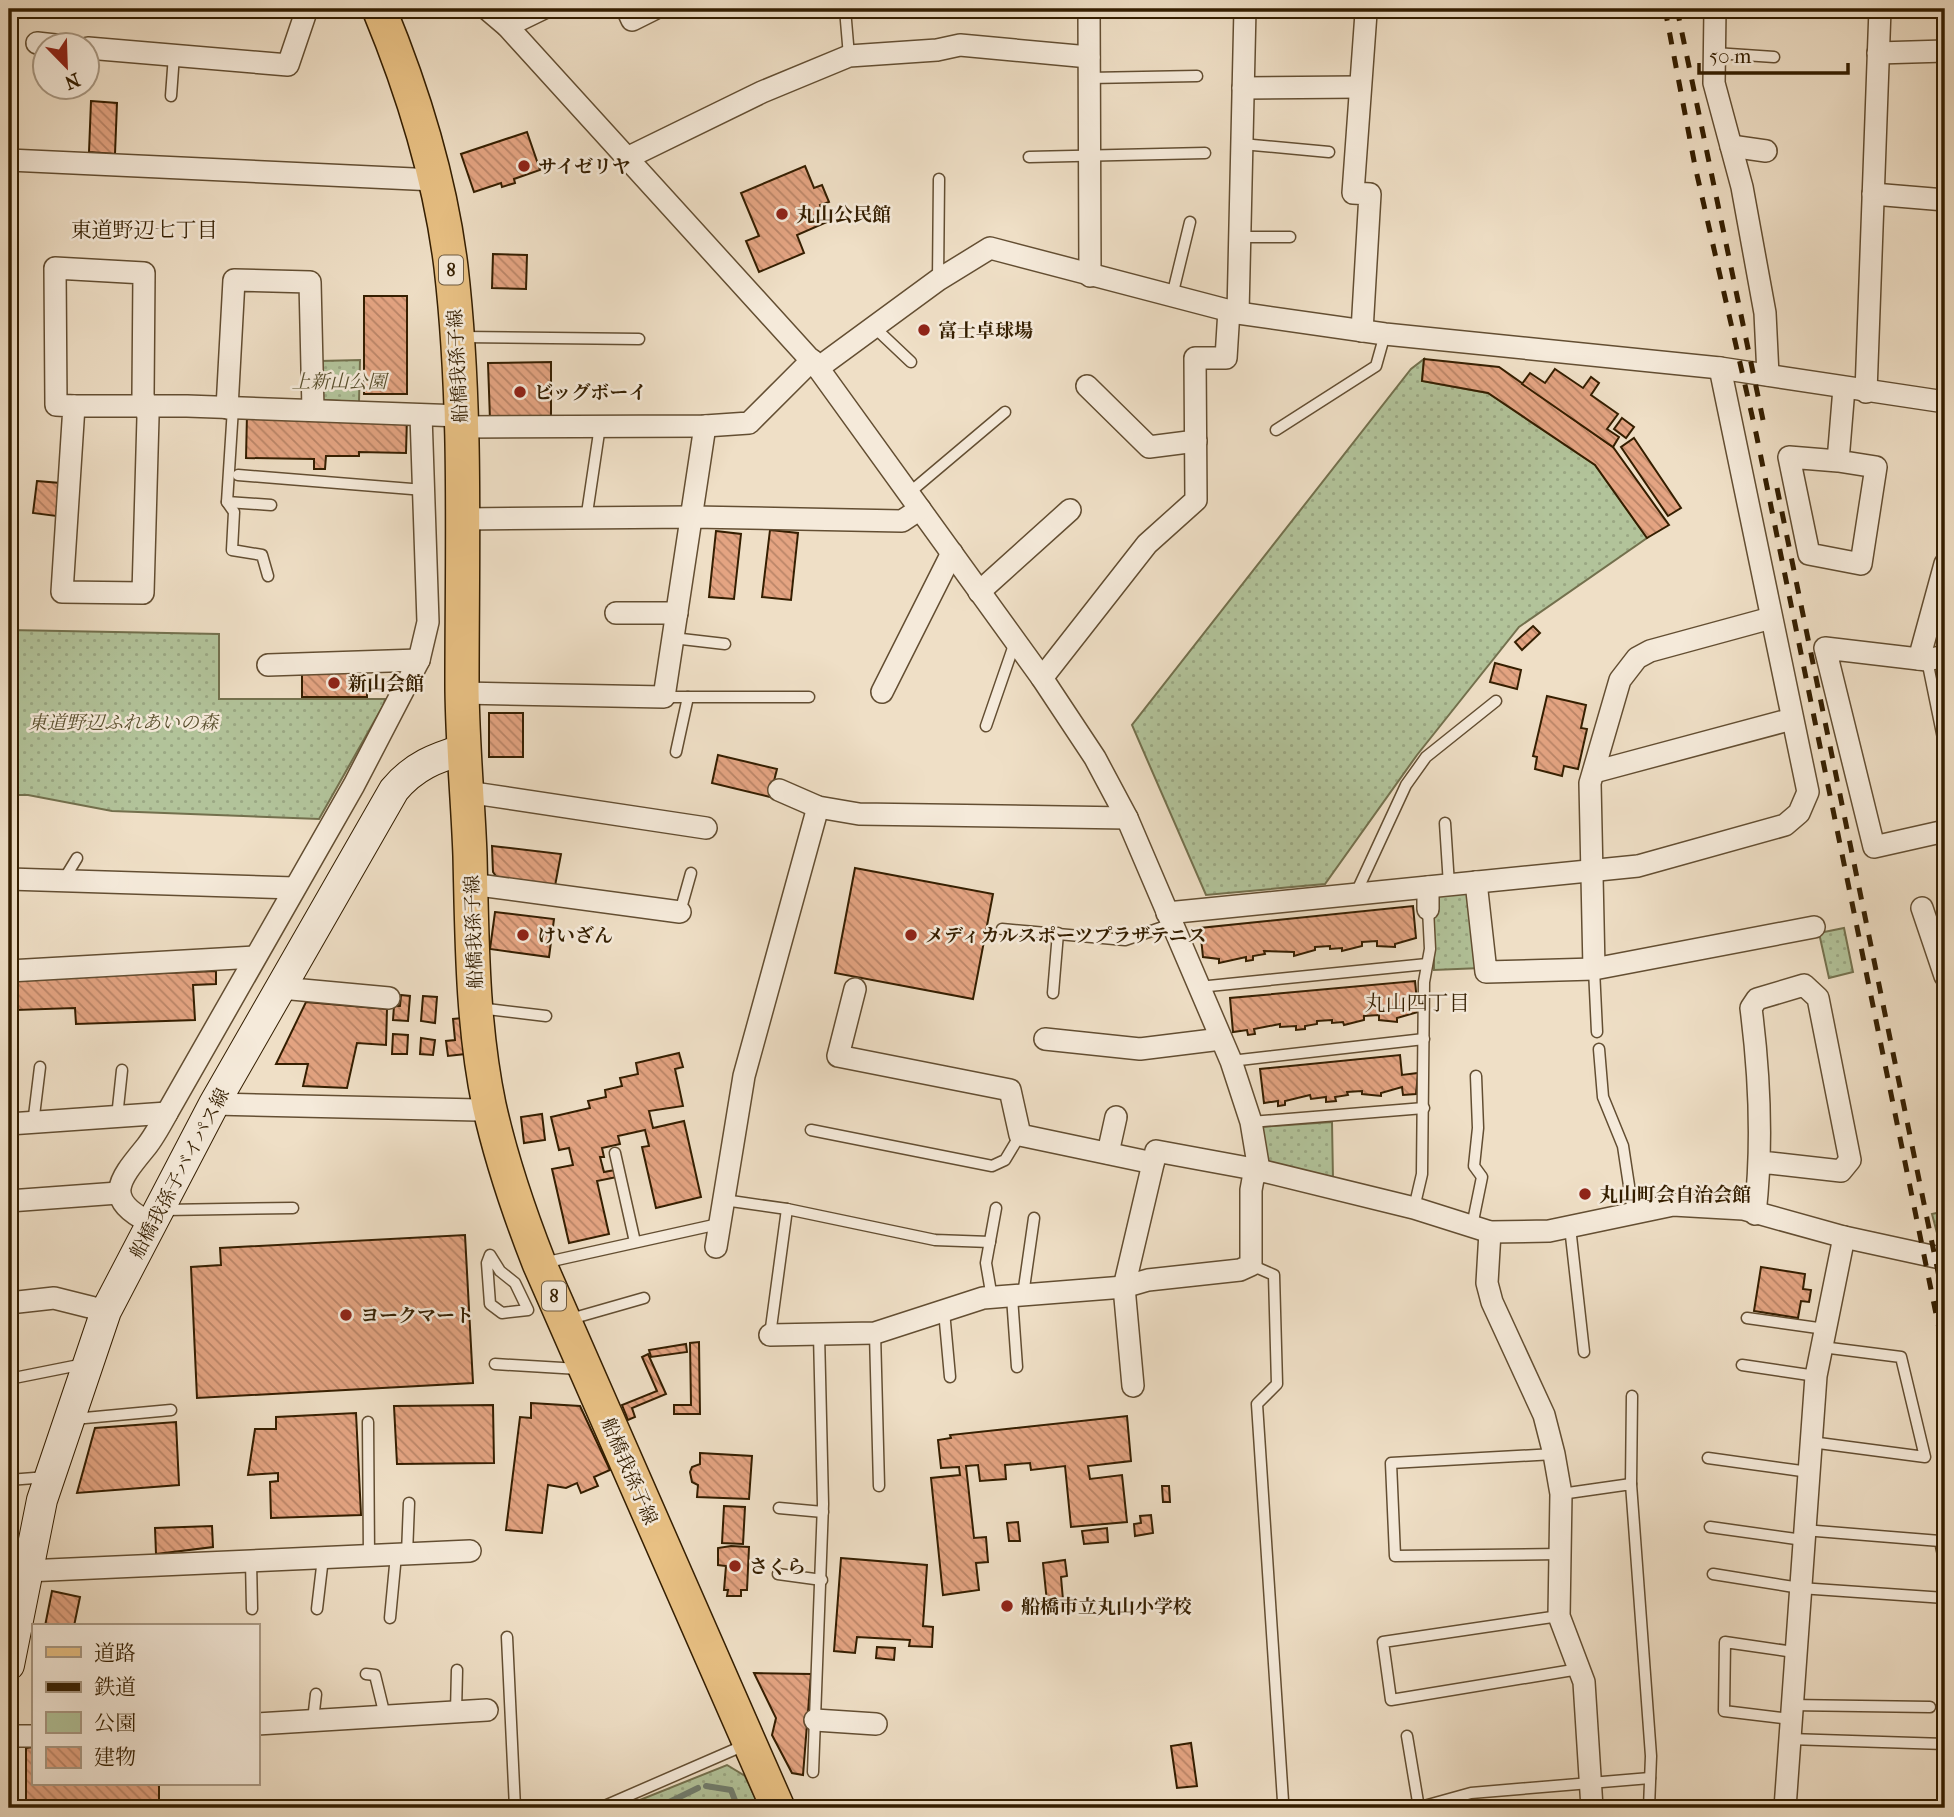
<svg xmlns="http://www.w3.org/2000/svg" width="1954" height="1817" font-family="'IM FELL French Canon','Noto Serif JP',serif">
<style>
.green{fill:url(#green-dots);stroke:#73704d;stroke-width:2}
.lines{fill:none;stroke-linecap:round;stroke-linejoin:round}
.stream{stroke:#717d6e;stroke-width:6}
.building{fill:url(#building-back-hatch);stroke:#341e00;stroke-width:2}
.lane-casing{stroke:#634e32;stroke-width:13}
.street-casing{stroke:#634e32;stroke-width:24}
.secondary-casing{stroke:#341e00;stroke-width:32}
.primary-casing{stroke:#341e00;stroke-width:36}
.lane{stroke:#f5eada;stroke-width:10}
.street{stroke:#f5eada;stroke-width:21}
.secondary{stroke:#f5eada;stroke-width:30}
.primary{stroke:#e8c083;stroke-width:33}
.rail{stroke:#341e00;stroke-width:5;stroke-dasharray:12 12;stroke-linecap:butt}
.poi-dot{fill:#8f2418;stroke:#f5eada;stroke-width:2.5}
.labels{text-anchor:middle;stroke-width:5;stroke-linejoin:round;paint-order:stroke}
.shield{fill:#f5eada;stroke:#6e5b41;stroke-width:2}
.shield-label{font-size:18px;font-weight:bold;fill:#341e00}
.poi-label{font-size:19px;font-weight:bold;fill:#341e00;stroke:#f5eada;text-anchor:start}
.street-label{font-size:19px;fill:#341e00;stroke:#f5eada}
.park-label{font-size:19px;font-style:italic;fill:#5a502e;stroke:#f5eada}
.neighbourhood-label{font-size:21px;fill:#341e00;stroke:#f5eada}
</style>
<defs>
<pattern id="green-dots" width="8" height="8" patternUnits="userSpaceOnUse" patternTransform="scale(1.75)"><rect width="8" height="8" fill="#b2c39a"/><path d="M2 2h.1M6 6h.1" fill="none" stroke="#9aa783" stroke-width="1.8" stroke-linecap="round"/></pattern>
<pattern id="building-back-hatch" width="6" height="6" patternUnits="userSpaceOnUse" patternTransform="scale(1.75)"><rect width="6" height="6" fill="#e4a482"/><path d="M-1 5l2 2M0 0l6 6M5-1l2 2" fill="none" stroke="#ba8568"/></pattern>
</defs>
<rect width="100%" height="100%" fill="#efdfc6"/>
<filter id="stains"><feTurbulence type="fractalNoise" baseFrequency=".00286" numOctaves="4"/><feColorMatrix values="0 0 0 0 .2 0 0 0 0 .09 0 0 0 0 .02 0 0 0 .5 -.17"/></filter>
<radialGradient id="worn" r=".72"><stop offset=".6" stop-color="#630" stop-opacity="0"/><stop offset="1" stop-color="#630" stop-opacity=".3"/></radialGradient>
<!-- green -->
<g class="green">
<polygon points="1424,359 1422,381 1488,393 1595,465 1647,538 1519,627 1417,755 1325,884 1206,895 1132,725 1411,369"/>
<polygon points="360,360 359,402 324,400 317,393 320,361"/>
<polygon points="9,630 219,634 219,699 385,699 384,704 319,819 112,811 28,795 9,795"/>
<polygon points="1472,888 1481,968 1434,970 1434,893"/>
<polygon points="1844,928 1853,972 1829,978 1819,933"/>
<polygon points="1332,1122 1333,1180 1264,1165 1261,1127"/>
<polygon points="1945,1211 1945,1252 1942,1252 1932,1214"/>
<polygon points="727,1765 745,1776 760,1808 620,1808"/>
</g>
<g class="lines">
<!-- stream -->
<g class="stream">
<polyline points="706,1786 731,1790 738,1808"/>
<polyline points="657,1808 698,1788"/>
<polyline points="891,1808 892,1805 900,1803 906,1808"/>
</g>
</g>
<!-- building -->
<g class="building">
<polygon points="91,101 117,103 115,154 89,152"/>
<polygon points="527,132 540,170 514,179 515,183 502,187 501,183 474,192 461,154"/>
<polygon points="805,166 814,188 822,185 829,202 820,205 827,222 797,235 804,253 759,272 746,241 759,236 741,193"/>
<polygon points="493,254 527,255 526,289 492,288"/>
<rect x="364" y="296" width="43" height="98"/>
<polygon points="1424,359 1499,367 1613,447 1669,525 1647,538 1595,465 1488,393 1422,381"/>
<polygon points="551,362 551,421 490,420 488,363"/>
<polygon points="1555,369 1583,388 1591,377 1599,383 1591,395 1618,414 1607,429 1619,437 1613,447 1522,384 1530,373 1545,383"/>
<polygon points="247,414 407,417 406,453 359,452 359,456 326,456 325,469 314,469 314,459 246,458"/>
<polygon points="1622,418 1634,427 1626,438 1614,429"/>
<polygon points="1634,438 1681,508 1668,516 1621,447"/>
<polygon points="37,481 60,483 56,516 33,513"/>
<polygon points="770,530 798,533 791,600 762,597"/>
<polygon points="716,531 741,534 734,599 709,597"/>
<polygon points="1533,626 1540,633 1522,650 1515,642"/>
<polygon points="1495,663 1521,670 1517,689 1490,682"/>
<polygon points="302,671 367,672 367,697 302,697"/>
<polygon points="1547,696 1586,705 1581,728 1587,729 1578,769 1564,766 1562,776 1535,769 1537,757 1533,756"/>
<rect x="489" y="713" width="34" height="44"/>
<polygon points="718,755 777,769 770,797 712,783"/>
<polygon points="492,846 561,854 555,886 498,879 493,872"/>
<polygon points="855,868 993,894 973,999 835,973"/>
<polygon points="1413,906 1416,938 1395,944 1395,947 1377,946 1377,941 1362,942 1362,946 1342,951 1342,948 1330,949 1330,946 1315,947 1315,950 1294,956 1294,952 1264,951 1265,954 1253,956 1253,960 1246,961 1246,957 1219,963 1219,959 1203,957 1200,928"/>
<polygon points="495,912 554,919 549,957 490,949"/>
<polygon points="216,971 216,984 193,985 195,1020 76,1024 75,1008 16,1010 14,979"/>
<polygon points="1415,981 1418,1012 1397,1018 1397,1022 1379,1020 1379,1015 1364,1016 1364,1020 1344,1025 1343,1022 1332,1023 1332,1020 1317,1021 1317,1024 1305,1026 1305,1029 1296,1030 1296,1026 1280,1027 1280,1024 1254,1029 1255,1034 1248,1035 1247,1030 1233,1032 1230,998"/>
<polygon points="401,995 410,996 408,1021 393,1020 394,1006 400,1006"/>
<polygon points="423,996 437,997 435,1023 421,1021"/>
<polygon points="306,1002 387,1009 386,1045 357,1043 347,1088 303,1086 308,1064 276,1064"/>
<polygon points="462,1018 465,1054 448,1056 446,1041 455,1040 453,1019"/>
<polygon points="393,1034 408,1035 407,1054 392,1054"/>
<polygon points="421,1038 435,1040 433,1055 420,1054"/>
<polygon points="679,1053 683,1067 675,1069 683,1106 649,1111 653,1128 684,1121 701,1197 656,1208 642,1147 649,1146 645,1130 618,1136 620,1144 602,1148 604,1157 600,1157 604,1172 615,1170 617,1177 597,1181 609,1234 569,1243 552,1169 573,1165 569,1148 559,1150 551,1117 590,1108 588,1101 606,1097 605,1090 622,1086 620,1078 638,1074 636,1063"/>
<polygon points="1400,1055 1402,1075 1418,1073 1416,1094 1403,1095 1402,1087 1381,1093 1381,1096 1362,1094 1362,1091 1347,1092 1348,1095 1335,1097 1336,1101 1326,1102 1326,1097 1311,1099 1310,1095 1285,1101 1285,1105 1278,1106 1278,1101 1264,1103 1260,1069"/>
<polygon points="542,1114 545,1140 524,1143 521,1117"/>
<polygon points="465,1235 473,1383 197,1398 191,1267 221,1265 220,1248"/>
<polygon points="1761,1267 1805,1274 1803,1289 1811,1290 1809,1302 1801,1301 1798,1318 1754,1311"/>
<polygon points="699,1342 700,1414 674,1414 674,1405 691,1405 690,1343"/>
<polygon points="686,1344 687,1352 651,1357 649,1350"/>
<polygon points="648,1354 666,1394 632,1408 635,1417 628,1420 622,1405 657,1391 642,1357"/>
<polygon points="531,1403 580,1406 610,1470 594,1477 598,1486 581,1493 577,1483 566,1488 548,1485 542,1533 506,1530 520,1417 531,1418"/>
<polygon points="493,1405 494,1463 397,1464 394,1406"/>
<polygon points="356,1413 361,1515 271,1518 270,1482 278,1481 278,1473 248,1475 255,1429 276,1429 276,1417"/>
<polygon points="1127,1416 1131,1461 1088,1466 1090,1479 1122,1475 1127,1522 1071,1527 1065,1466 1031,1470 1030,1463 1005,1465 1006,1479 980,1481 978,1465 966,1466 974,1538 986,1537 988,1562 976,1563 979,1590 943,1595 931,1478 960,1475 959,1467 941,1468 938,1440 951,1438 950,1435"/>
<polygon points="176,1422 179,1485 77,1493 95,1428"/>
<polygon points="700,1453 752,1456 749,1499 697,1497 698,1485 692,1482 690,1472 692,1467 700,1464"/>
<polygon points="1162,1486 1169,1486 1170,1502 1163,1502"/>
<polygon points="724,1506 745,1507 743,1544 722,1543"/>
<polygon points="1151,1515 1153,1533 1135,1536 1134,1524 1141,1523 1140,1516"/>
<polygon points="1018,1522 1020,1541 1009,1541 1007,1523"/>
<polygon points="212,1526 213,1547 156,1554 155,1528"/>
<polygon points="1107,1528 1108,1542 1084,1544 1082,1531"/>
<polygon points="731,1546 749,1547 747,1590 741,1590 741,1596 727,1596 728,1590 724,1590 726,1566 718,1565 718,1548"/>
<polygon points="841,1558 927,1565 923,1626 933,1627 932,1647 909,1646 910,1640 857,1637 855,1653 834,1651"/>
<polygon points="1065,1560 1067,1576 1061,1577 1064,1611 1048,1612 1043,1563"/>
<polygon points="52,1591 80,1597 74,1626 45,1626"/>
<polygon points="877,1647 895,1648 894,1660 876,1658"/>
<polygon points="754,1673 811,1674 803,1775 792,1773 772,1735 776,1718"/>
<polygon points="1191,1743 1197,1786 1177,1788 1171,1746"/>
<polygon points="33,1747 33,1784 159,1784 159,1808 26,1808 26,1748"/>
</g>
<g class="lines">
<!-- lane casing -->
<g class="lane-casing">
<g id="lane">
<polyline points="845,9 849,56"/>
<polyline points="1715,53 1774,57"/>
<polyline points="1089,78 1197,76"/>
<polyline points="171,96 174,55"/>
<polyline points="1242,144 1329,152"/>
<polyline points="1029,157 1205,153"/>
<polyline points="1240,237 1290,237"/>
<polyline points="938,280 939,179"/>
<polyline points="1172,296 1190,222"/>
<polyline points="874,327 911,362"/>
<polyline points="462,337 639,339"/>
<polyline points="233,408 227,502 234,512 232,550 262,555 268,576"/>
<polyline points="1276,430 1376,366 1385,334"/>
<polyline points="238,475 424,490"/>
<polyline points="909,493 1005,412"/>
<polyline points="227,502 271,505"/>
<polyline points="586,520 600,426"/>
<polyline points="673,638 725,644"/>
<polyline points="1927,660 1945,748"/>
<polyline points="664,697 809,697"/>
<polyline points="986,726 1015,642"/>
<polyline points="676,752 688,697"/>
<polyline points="1445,823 1449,885"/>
<polyline points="63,881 77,858"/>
<polyline points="1356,893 1406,785 1426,757 1496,701"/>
<polyline points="680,912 691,873"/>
<polyline points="1002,929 1125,940 1172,924"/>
<polyline points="1594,969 1597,1032"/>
<polyline points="1199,987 1427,964"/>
<polyline points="1053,993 1058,933"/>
<polyline points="479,1008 546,1016"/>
<polyline points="1599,1049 1603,1097 1623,1146 1633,1212"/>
<polyline points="1231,1061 1424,1039"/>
<polyline points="117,1117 122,1070"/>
<polyline points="1251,1122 1424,1108"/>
<polyline points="33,1124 40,1067"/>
<polyline points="811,1130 992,1166 1005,1160 1020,1135"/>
<polyline points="615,1153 635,1242"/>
<polyline points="724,1200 787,1209 935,1240 990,1242"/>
<polyline points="1414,1208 1422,1174 1424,982 1430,949 1428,909"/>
<polyline points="164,1210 293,1208"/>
<polyline points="1472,1226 1482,1177 1474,1166 1478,1128 1476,1076"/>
<polyline points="1570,1227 1584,1352"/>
<polygon points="490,1255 500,1271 515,1283 528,1310 502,1313 490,1304 487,1263"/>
<polyline points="543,1263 714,1225"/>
<polyline points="1251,1265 1274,1275 1277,1384 1257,1404 1283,1801"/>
<polyline points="1023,1295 1034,1218"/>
<polyline points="1012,1297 1017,1367"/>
<polyline points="992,1298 986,1263 996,1208"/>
<polyline points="944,1311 950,1377"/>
<polyline points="1747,1318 1825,1329"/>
<polyline points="567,1320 644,1298"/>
<polyline points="875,1333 879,1486"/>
<polyline points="770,1335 787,1209"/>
<polyline points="495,1364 579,1369"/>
<polyline points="1742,1365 1816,1376"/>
<polyline points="9,1379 84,1364"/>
<polyline points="74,1419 171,1410"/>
<polyline points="368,1422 369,1556"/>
<polyline points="1811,1442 1925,1457 1901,1357 1822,1347"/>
<polyline points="1554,1454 1391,1463 1395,1556 1560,1554"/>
<polyline points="1708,1458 1809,1472"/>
<polyline points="9,1480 47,1477"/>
<polyline points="1631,1484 1632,1396"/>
<polyline points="1561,1494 1631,1484 1651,1756 1649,1808"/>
<polyline points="779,1508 823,1512"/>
<polyline points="1710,1527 1803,1540"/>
<polyline points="1804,1530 1940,1541 1945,1564"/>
<polyline points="407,1554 409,1503"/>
<polyline points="251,1561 252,1609"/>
<polyline points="778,1574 822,1580"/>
<polyline points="1713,1574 1800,1588 1945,1598"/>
<polyline points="317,1609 323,1558"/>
<polyline points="1559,1616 1383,1642 1391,1700 1579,1669"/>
<polyline points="390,1618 396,1555"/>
<polyline points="507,1637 515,1808"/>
<polyline points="366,1674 375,1675 385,1716"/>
<polyline points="1790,1705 1930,1707"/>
<polyline points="456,1712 457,1670"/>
<polyline points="1790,1719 1724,1711 1725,1642 1794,1652"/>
<polyline points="313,1720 316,1694"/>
<polyline points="1407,1736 1419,1808"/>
<polyline points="1789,1739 1945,1744"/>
<polyline points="813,1772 823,1504 819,1334"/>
<polyline points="600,1808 738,1748"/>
<polyline points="1417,1808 1471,1793 1650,1778"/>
</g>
</g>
<!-- street casing -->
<g class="street-casing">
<g id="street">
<polyline points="487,9 507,26 818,368 1042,678 1095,758 1127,818 1231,1061 1251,1122 1259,1170 1253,1179 1251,1190 1251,1265 1240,1270 1148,1280 1124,1287 983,1298 875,1333 770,1335"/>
<polyline points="627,9 632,20 654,9"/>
<polyline points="1089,9 1090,276"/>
<polyline points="1715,9 1714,83 1742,187 1765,313 1768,375"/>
<polyline points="507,26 542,9"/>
<polyline points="37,43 64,46"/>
<polyline points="88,48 288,65 307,9"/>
<polyline points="1878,53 1945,51"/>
<polyline points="1243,88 1360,87"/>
<polyline points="1731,146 1766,151"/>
<polyline points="629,157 762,92 849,56 937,50 960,45 1089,57"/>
<polyline points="9,160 435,180"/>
<polyline points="1873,194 1945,200"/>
<polygon points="55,268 144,273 143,395 148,417 143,593 62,592 74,406 56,405"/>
<polyline points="1238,313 1245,9"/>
<polyline points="1362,331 1370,194 1353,193 1366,13"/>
<polyline points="818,368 938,280 990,248 1238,313 1385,334 1720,368 1945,402"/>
<polyline points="1087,386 1149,447 1196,441"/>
<polyline points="1866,392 1880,9"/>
<polyline points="74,406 187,406 461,416"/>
<polyline points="227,408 234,280 310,282 313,410"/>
<polyline points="460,427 705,426 749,423 812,360"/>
<polyline points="1838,461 1789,457 1809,554 1861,564 1876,467 1838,461 1844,388"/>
<polyline points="464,519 693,517 902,521 920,509"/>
<polyline points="979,592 1070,510"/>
<polyline points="616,613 677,613"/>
<polyline points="1945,656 1927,660 1825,648 1874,847 1945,831"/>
<polyline points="1919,659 1945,564"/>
<polyline points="268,665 419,660"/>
<polyline points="1042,678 1147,544 1196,500 1195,358 1226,358 1229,310"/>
<polyline points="882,692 952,553"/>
<polyline points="462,693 664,697 705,426"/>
<polyline points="1594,772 1792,719"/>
<polyline points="779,790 818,807 859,814 1127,818"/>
<polyline points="467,792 706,828"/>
<polyline points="9,879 294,888"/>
<polyline points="1476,882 1486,972 1594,969 1814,927"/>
<polyline points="471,884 680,912"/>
<polyline points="1428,887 1428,909"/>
<polyline points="1922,908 1945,976"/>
<polyline points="1167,913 1638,866 1785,825 1799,813 1808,792 1720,368"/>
<polyline points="1594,969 1590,783 1620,680 1637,658 1650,651 1771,618"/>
<polyline points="9,971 255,957"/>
<polyline points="281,988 389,998"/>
<polyline points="855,989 838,1056 1010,1090 1020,1135 1153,1163"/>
<polyline points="1045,1039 1140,1049 1221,1039"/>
<polyline points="214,1104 478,1110 489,1105"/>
<polyline points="9,1124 167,1113"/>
<polyline points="1108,1153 1116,1117"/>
<polyline points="9,1201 118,1193"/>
<path d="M1755 1214C1763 1144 1760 1078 1751 1008L1757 999 1804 985 1818 998 1850 1160 1841 1171 1761 1162"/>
<path d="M151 1223C102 1199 119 1180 146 1147 154 1137 161 1124 167 1113L354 785 419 660 428 622 421 415"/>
<polyline points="1490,1232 1487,1283 1492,1302 1544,1415 1554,1454 1561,1494 1559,1616 1584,1682 1592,1808"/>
<polyline points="716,1247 744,1076 818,807"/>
<polyline points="9,1303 54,1298 106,1311"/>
<polyline points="1133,1386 1124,1287 1156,1151 1259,1170 1414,1208 1490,1232 1549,1231 1673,1205 1743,1209 1844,1237 1945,1259"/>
<polyline points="26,1571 470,1551"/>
<polyline points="815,1720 876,1724"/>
<polyline points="257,1724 487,1710"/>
<polyline points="9,1736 33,1736"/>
<polyline points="1785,1808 1816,1376 1844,1237"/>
</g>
</g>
<!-- secondary casing -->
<g class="secondary-casing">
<path id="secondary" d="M9 1665 42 1500 106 1311 214 1104 394 790C414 766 435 758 465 749"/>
</g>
<!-- primary casing -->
<g class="primary-casing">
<path id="primary" d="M379 9C413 91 440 178 451 267 467 405 462 545 462 683 462 741 468 799 470 856 472 939 472 1023 489 1105 501 1159 519 1212 539 1263L778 1808"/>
</g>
<!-- lane -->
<use href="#lane" class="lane"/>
<!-- street -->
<use href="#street" class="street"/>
<!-- secondary -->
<use href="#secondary" class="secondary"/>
<!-- primary -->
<use href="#primary" class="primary"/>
<!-- rail -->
<g class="rail">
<polyline points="1665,9 1695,166 1756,433 1945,1358"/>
<polyline points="1677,9 1763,420"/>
<polyline points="1777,488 1945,1306"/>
</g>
</g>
<!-- markers -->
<g class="poi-dot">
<circle cx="524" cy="166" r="7"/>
<circle cx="782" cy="214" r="7"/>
<circle cx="924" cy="330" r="7"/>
<circle cx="520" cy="392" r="7"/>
<circle cx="334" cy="683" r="7"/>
<circle cx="523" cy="935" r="7"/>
<circle cx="911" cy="935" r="7"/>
<circle cx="1585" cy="1194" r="7"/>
<circle cx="346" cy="1315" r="7"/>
<circle cx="735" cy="1566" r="7"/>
<circle cx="1007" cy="1606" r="7"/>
</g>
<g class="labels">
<!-- shield labels -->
<g class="shield">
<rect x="439" y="255.5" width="24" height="29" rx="5"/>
<rect x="542" y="1281.5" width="24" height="29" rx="5"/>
</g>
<g class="shield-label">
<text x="451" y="276">8</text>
<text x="554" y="1302">8</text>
</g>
<!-- poi labels -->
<g class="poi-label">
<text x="538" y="173">サイゼリヤ</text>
<text x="796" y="221">丸山公民館</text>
<text x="938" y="337">富士卓球場</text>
<text x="534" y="399">ビッグボーイ</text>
<text x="348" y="690">新山会館</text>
<text x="537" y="942">けいざん</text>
<text x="925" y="942">メディカルスポーツプラザテニス</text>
<text x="1599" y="1201">丸山町会自治会館</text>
<text x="360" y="1322">ヨークマート</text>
<text x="749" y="1573">さくら</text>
<text x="1021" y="1613">船橋市立丸山小学校</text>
</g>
<!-- street labels -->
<g class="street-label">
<text transform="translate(457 366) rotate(-93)" y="7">船橋我孫子線</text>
<text transform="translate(473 932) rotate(-92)" y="7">船橋我孫子線</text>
<text transform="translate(179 1173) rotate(-62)" y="7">船橋我孫子バイパス線</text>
<text transform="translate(630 1471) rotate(67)" y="7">船橋我孫子線</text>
</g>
<!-- park labels -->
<g class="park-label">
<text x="339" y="388">上新山公園</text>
<text x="123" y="729">東道野辺ふれあいの森</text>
</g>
<!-- neighbourhood labels -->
<g class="neighbourhood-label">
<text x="144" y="237">東道野辺七丁目</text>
<text x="1417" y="1010">丸山四丁目</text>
</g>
</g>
<!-- margin -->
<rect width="1954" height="1817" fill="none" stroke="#efdfc6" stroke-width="35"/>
<rect x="10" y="10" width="1933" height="1796" fill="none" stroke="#341e00" stroke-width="3.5"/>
<rect x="18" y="18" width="1919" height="1782" fill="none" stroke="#341e00" stroke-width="2"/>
<!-- legend -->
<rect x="32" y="1624" width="228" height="161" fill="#f5eada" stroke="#a89883" stroke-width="2"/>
<rect x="46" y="1647" width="35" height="10" fill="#e8c083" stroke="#a89883" stroke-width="2"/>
<text x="94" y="1660" font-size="21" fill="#341e00">道路</text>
<rect x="46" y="1682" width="35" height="10" fill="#341e00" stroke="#a89883" stroke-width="2"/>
<text x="94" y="1694" font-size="21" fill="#341e00">鉄道</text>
<rect x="46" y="1712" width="35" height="21" fill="#b2c39a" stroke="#a89883" stroke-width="2"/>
<text x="94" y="1730" font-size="21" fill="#341e00">公園</text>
<rect x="46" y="1747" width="35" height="21" fill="url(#building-back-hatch)" stroke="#a89883" stroke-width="2"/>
<text x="94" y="1764" font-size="21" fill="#341e00">建物</text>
<!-- north arrow -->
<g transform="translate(66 66) rotate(157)"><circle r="33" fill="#f5eada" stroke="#a89883" stroke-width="2"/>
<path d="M0-5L12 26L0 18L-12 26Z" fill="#8f2418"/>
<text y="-10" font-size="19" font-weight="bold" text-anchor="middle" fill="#341e00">N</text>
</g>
<!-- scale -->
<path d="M1699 63v10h149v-10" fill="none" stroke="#341e00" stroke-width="3.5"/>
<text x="1709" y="63" font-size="21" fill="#341e00" stroke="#f5eada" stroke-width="5" paint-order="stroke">50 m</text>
<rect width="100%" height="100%" filter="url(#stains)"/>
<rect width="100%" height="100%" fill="url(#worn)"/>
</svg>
